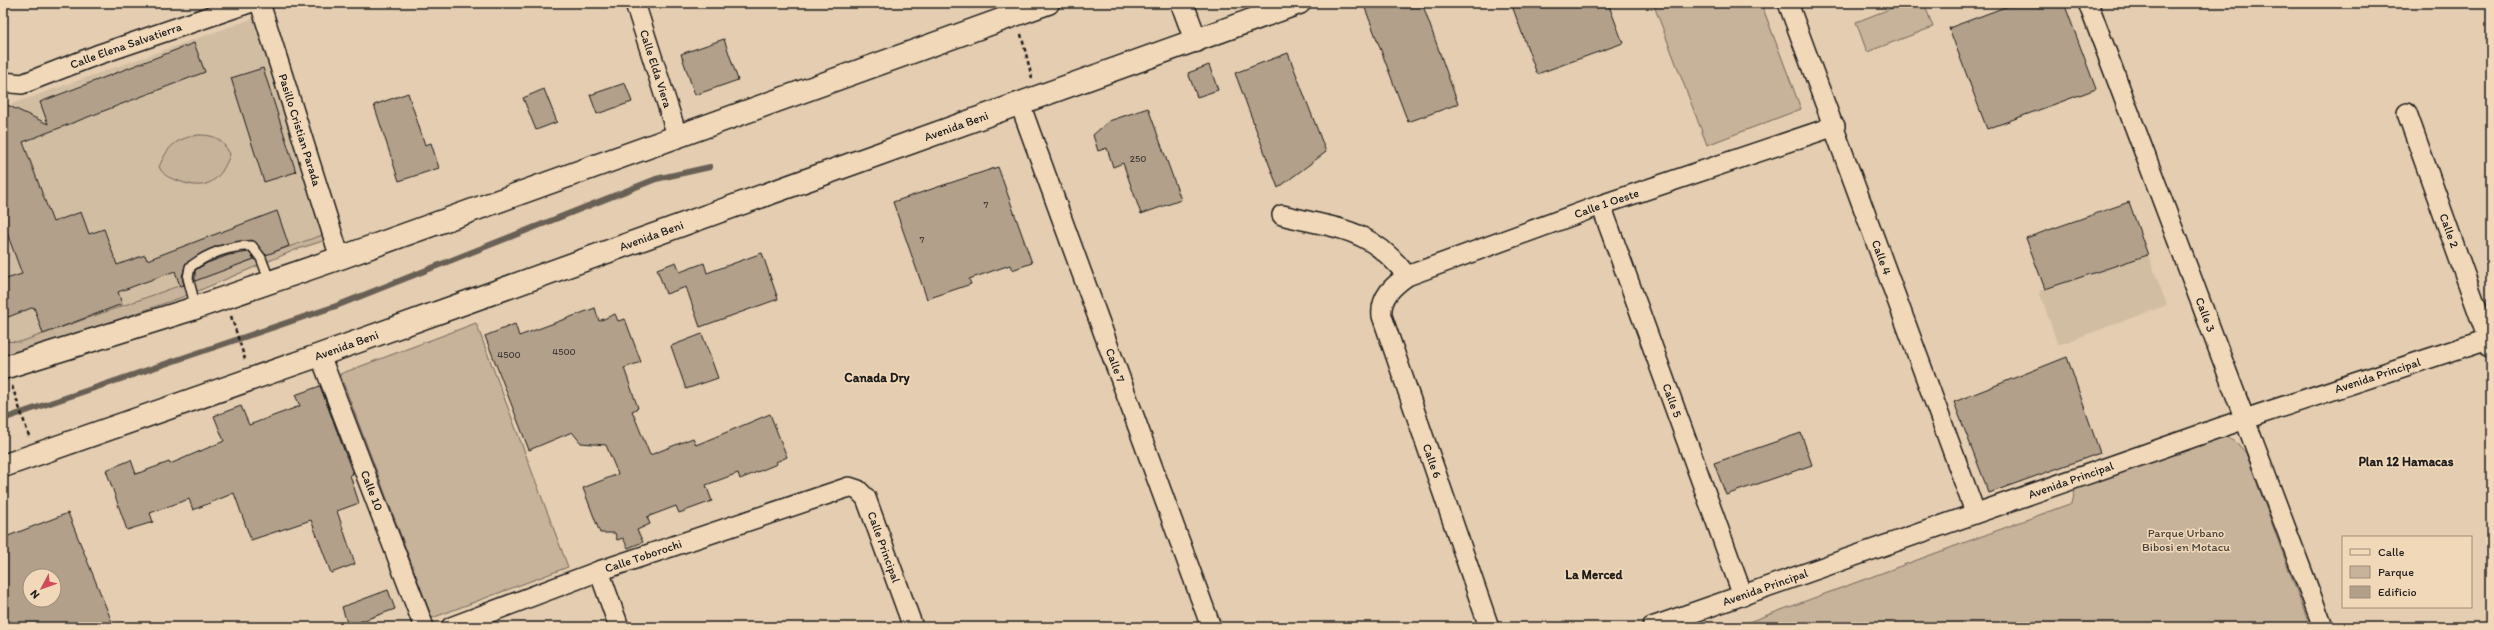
<svg xmlns="http://www.w3.org/2000/svg" width="2494" height="630" font-family="Itim,sans-serif">
<style>
.built{fill:#d1bda2}
.green{fill:#c7b29a;stroke:#72675b}
.lines{fill:none;stroke-linecap:round;stroke-linejoin:round}
.stream{stroke:#696055;stroke-width:6}
.building{fill:#b2a08b;stroke:#1c1c1c;fill-rule:evenodd}
.lane-casing{stroke:#1c1c1c;stroke-width:12}
.street-casing{stroke:#1c1c1c;stroke-width:22}
.secondary-casing{stroke:#1c1c1c;stroke-width:25}
.path{stroke:#1c1c1c;stroke-width:2.5;stroke-dasharray:4 3;stroke-linecap:butt}
.lane{stroke:#f1d8b9;stroke-width:9}
.street{stroke:#f1d8b9;stroke-width:19}
.secondary{stroke:#f1d8b9;stroke-width:22}
.labels{text-anchor:middle;stroke-width:3.5;stroke-linejoin:round;paint-order:stroke}
.number-label{font-size:10px;fill:#423d38}
.street-label{font-size:12px;fill:#1c1c1c;stroke:#f1d8b9}
.park-label{font-size:12px;fill:#47423c;stroke:#f1d8b9}
.neighbourhood-label{font-size:13px;font-weight:bold;fill:#1c1c1c;stroke:#f1d8b9}
</style>
<rect width="100%" height="100%" fill="#e4cdb0"/>
<filter id="ink" filterUnits="userSpaceOnUse"><feTurbulence type="fractalNoise" baseFrequency=".025" numOctaves="2"/><feDisplacementMap in="SourceGraphic" scale="8" xChannelSelector="R" yChannelSelector="G"/><feConvolveMatrix kernelMatrix="1 2 1 2 8 2 1 2 1" color-interpolation-filters="sRGB"/></filter>
<g filter="url(#ink)">
<!-- built -->
<g class="built">
<polygon points="255,18 321,235 20,342 3,341 3,103 9,105"/>
<polygon points="2148,255 2167,305 2058,345 2039,291"/>
</g>
<!-- green -->
<g class="green">
<polygon points="1653,3 1761,3 1801,109 1707,145"/>
<polygon points="1905,3 1924,3 1933,27 1867,52 1856,22"/>
<path d="M198 135C215 135 221 138 230 154 221 181 206 192 179 181 169 178 164 176 159 167 168 146 175 139 198 135Z"/>
<polygon points="328,233 329,239 295,250 191,294 97,327 33,353 3,360 3,341 20,342 43,334"/>
<polygon points="476,323 568,567 432,618 340,374"/>
<polygon points="2224,436 2236,442 2246,453 2310,627 1735,627 2072,503 2076,486"/>
</g>
<g class="lines">
<!-- stream -->
<polyline class="stream" points="3,419 336,306 656,179 710,167"/>
</g>
<!-- building -->
<g class="building">
<polygon points="1378,3 1422,3 1458,104 1408,122 1365,8"/>
<polygon points="1511,3 1608,3 1623,43 1537,74"/>
<polygon points="2016,3 2064,3 2096,89 1987,129 1949,28"/>
<polygon points="724,39 738,80 695,95 681,54"/>
<polygon points="194,43 205,72 23,142 53,222 81,212 89,234 104,229 117,265 145,255 147,260 277,211 289,246 266,255 252,240 217,246 186,263 182,277 184,285 180,286 175,271 118,292 122,304 43,334 34,307 3,319 3,280 22,274 3,222 3,103 48,124 40,102"/>
<polygon points="1288,53 1326,152 1278,188 1235,73"/>
<polygon points="1209,65 1218,90 1197,97 1188,73"/>
<polygon points="263,68 296,172 264,182 231,78"/>
<polygon points="625,83 632,102 597,114 590,95"/>
<polygon points="544,89 557,122 536,130 523,98"/>
<polygon points="408,93 425,145 431,143 439,168 399,181 374,105"/>
<polygon points="1148,108 1181,200 1141,214 1123,163 1113,167 1107,148 1098,151 1093,135 1109,121"/>
<polygon points="998,167 1032,263 1012,270 1010,265 969,279 971,284 927,299 893,202"/>
<polygon points="2129,202 2148,255 2045,289 2026,238"/>
<polygon points="249,252 254,259 195,281 195,270 207,263 229,255"/>
<polygon points="762,253 778,299 700,327 686,287 666,294 657,269 676,262 680,272 704,263 707,273"/>
<polygon points="595,308 599,321 615,314 618,321 625,319 641,362 624,368 638,408 632,411 650,455 693,438 696,445 770,414 787,457 776,462 777,464 740,479 738,473 706,485 712,501 679,513 676,506 647,517 650,524 637,530 643,542 628,548 623,538 617,540 615,533 600,533 583,488 618,474 606,445 581,443 572,432 529,450 485,336 515,324 519,336"/>
<polygon points="702,334 718,378 686,389 671,346"/>
<polygon points="2067,357 2100,453 1989,493 1954,402"/>
<polygon points="320,386 353,474 350,475 359,503 337,511 355,564 331,573 311,520 251,540 234,493 193,510 189,499 150,513 153,522 127,530 106,470 131,460 136,474 169,462 170,464 224,441 214,416 241,406 249,425 300,406 295,395"/>
<polygon points="1801,433 1812,465 1726,495 1714,463"/>
<path d="M68 513 114 627H3V538ZM30 576H54V600H30Z"/>
<polygon points="388,590 395,609 348,626 342,607"/>
</g>
<g class="lines">
<!-- lane casing -->
<g class="lane-casing">
<path id="lane" d="M196 308 188 278 190 267C207 254 230 245 252 246L261 258 270 282"/>
</g>
<!-- street casing -->
<g class="street-casing">
<g id="street">
<path id="s1" d="M260 3 340 258"/>
<path id="s2" d="M635 3 677 135"/>
<path id="s3" d="M1788 3 1975 512"/>
<path id="s4" d="M2088 3 2323 627"/>
<path id="s5" d="M3 82 22 84 97 55 249 3"/>
<path id="s6" d="M1020 104 1211 627"/>
<path id="s7" d="M2407 113 2491 348"/>
<path id="s8" d="M1601 205 1743 596"/>
<path d="M1282 215C1337 229 1370 227 1407 276"/>
<path id="s9" d="M320 355 424 627"/>
<polyline points="599,571 619,627"/>
<path id="s10" d="M451 627 599 571 849 487 858 490 866 498 913 627"/>
<path id="s11" d="M1489 627 1382 316C1380 297 1393 286 1407 276L1601 205 1835 126"/>
<path id="s12" d="M1652 627 2245 419 2491 338"/>
</g>
</g>
<!-- secondary casing -->
<g class="secondary-casing">
<g id="secondary">
<polyline points="1182,3 1196,41"/>
<polyline points="3,368 189,310 340,258 1048,3"/>
<path id="s13" d="M3 466 320 355 1299 3"/>
</g>
</g>
<!-- path -->
<g class="path">
<polyline points="1021,34 1032,78"/>
<polyline points="231,316 245,359"/>
<polyline points="12,386 29,436"/>
</g>
<!-- lane -->
<use href="#lane" class="lane"/>
<!-- street -->
<use href="#street" class="street"/>
<!-- secondary -->
<use href="#secondary" class="secondary"/>
</g>
</g>
<g class="labels">
<!-- number labels -->
<g class="number-label">
<text x="1138" y="162">250</text>
<text x="986" y="208">7</text>
<text x="922" y="243">7</text>
<text x="564" y="355">4500</text>
<text x="509" y="358">4500</text>
</g>
<!-- street labels -->
<g class="street-label">
<text dy="4" stroke="none"><textPath href="#s5" startOffset="130">Calle Elena Salvatierra</textPath></text>
<text dy="4" stroke="none"><textPath href="#s2" startOffset="69">Calle Elda Viera</textPath></text>
<text dy="4" stroke="none"><textPath href="#s13" startOffset="1012">Avenida Beni</textPath></text>
<text dy="4" stroke="none"><textPath href="#s1" startOffset="133">Pasillo Cristian Parada</textPath></text>
<text dy="4" stroke="none"><textPath href="#s11" startOffset="591">Calle 1 Oeste</textPath></text>
<text dy="4" stroke="none"><textPath href="#s7" startOffset="125">Calle 2</textPath></text>
<text dy="4" stroke="none"><textPath href="#s13" startOffset="688">Avenida Beni</textPath></text>
<text dy="4" stroke="none"><textPath href="#s3" startOffset="271">Calle 4</textPath></text>
<text dy="4" stroke="none"><textPath href="#s4" startOffset="333">Calle 3</textPath></text>
<text dy="4" stroke="none"><textPath href="#s13" startOffset="364">Avenida Beni</textPath></text>
<text dy="4" stroke="none"><textPath href="#s6" startOffset="278">Calle 7</textPath></text>
<text dy="4" stroke="none"><textPath href="#s12" startOffset="768">Avenida Principal</textPath></text>
<text dy="4" stroke="none"><textPath href="#s8" startOffset="208">Calle 5</textPath></text>
<text transform="translate(1432 461) rotate(71)" y="4">Calle 6</text>
<text dy="4" stroke="none"><textPath href="#s12" startOffset="444">Avenida Principal</textPath></text>
<text dy="4" stroke="none"><textPath href="#s9" startOffset="145">Calle 10</textPath></text>
<text dy="4" stroke="none"><textPath href="#s10" startOffset="495">Calle Principal</textPath></text>
<text dy="4" stroke="none"><textPath href="#s10" startOffset="205">Calle Toborochi</textPath></text>
<text dy="4" stroke="none"><textPath href="#s12" startOffset="120">Avenida Principal</textPath></text>
</g>
<!-- park labels -->
<g class="park-label">
<text x="2186" y="537">Parque Urbano<tspan x="2186" dy="14">Bibosi en Motacu</tspan></text>
</g>
<!-- neighbourhood labels -->
<g class="neighbourhood-label">
<text x="877" y="382">Canada Dry</text>
<text x="2406" y="466">Plan 12 Hamacas</text>
<text x="1594" y="579">La Merced</text>
</g>
</g>
<!-- margin -->
<rect width="2494" height="630" fill="none" stroke="#f1d8b9" stroke-width="16"/>
<rect x="8" y="8" width="2478" height="614" fill="none" stroke="#1c1c1c" stroke-width="1.5" filter="url(#ink)"/>
<!-- legend -->
<rect x="2342" y="536" width="130" height="72" fill="#f1d8b9" stroke="#9c8d7a"/>
<rect x="2350" y="549" width="20" height="6" fill="#f1d8b9" stroke="#9c8d7a"/>
<text x="2378" y="556" font-size="12" fill="#1c1c1c">Calle</text>
<rect x="2350" y="566" width="20" height="12" fill="#c7b29a" stroke="#9c8d7a"/>
<text x="2378" y="576" font-size="12" fill="#1c1c1c">Parque</text>
<rect x="2350" y="586" width="20" height="12" fill="#b2a08b" stroke="#9c8d7a"/>
<text x="2378" y="596" font-size="12" fill="#1c1c1c">Edificio</text>
<!-- north arrow -->
<g transform="translate(42 588) rotate(229)"><circle r="19" fill="#f1d8b9" stroke="#9c8d7a"/>
<path d="M0-3L7 15L0 10L-7 15Z" fill="#d1495b"/>
<text y="-6" font-size="11" font-weight="bold" text-anchor="middle" fill="#1c1c1c">N</text>
</g>
</svg>
